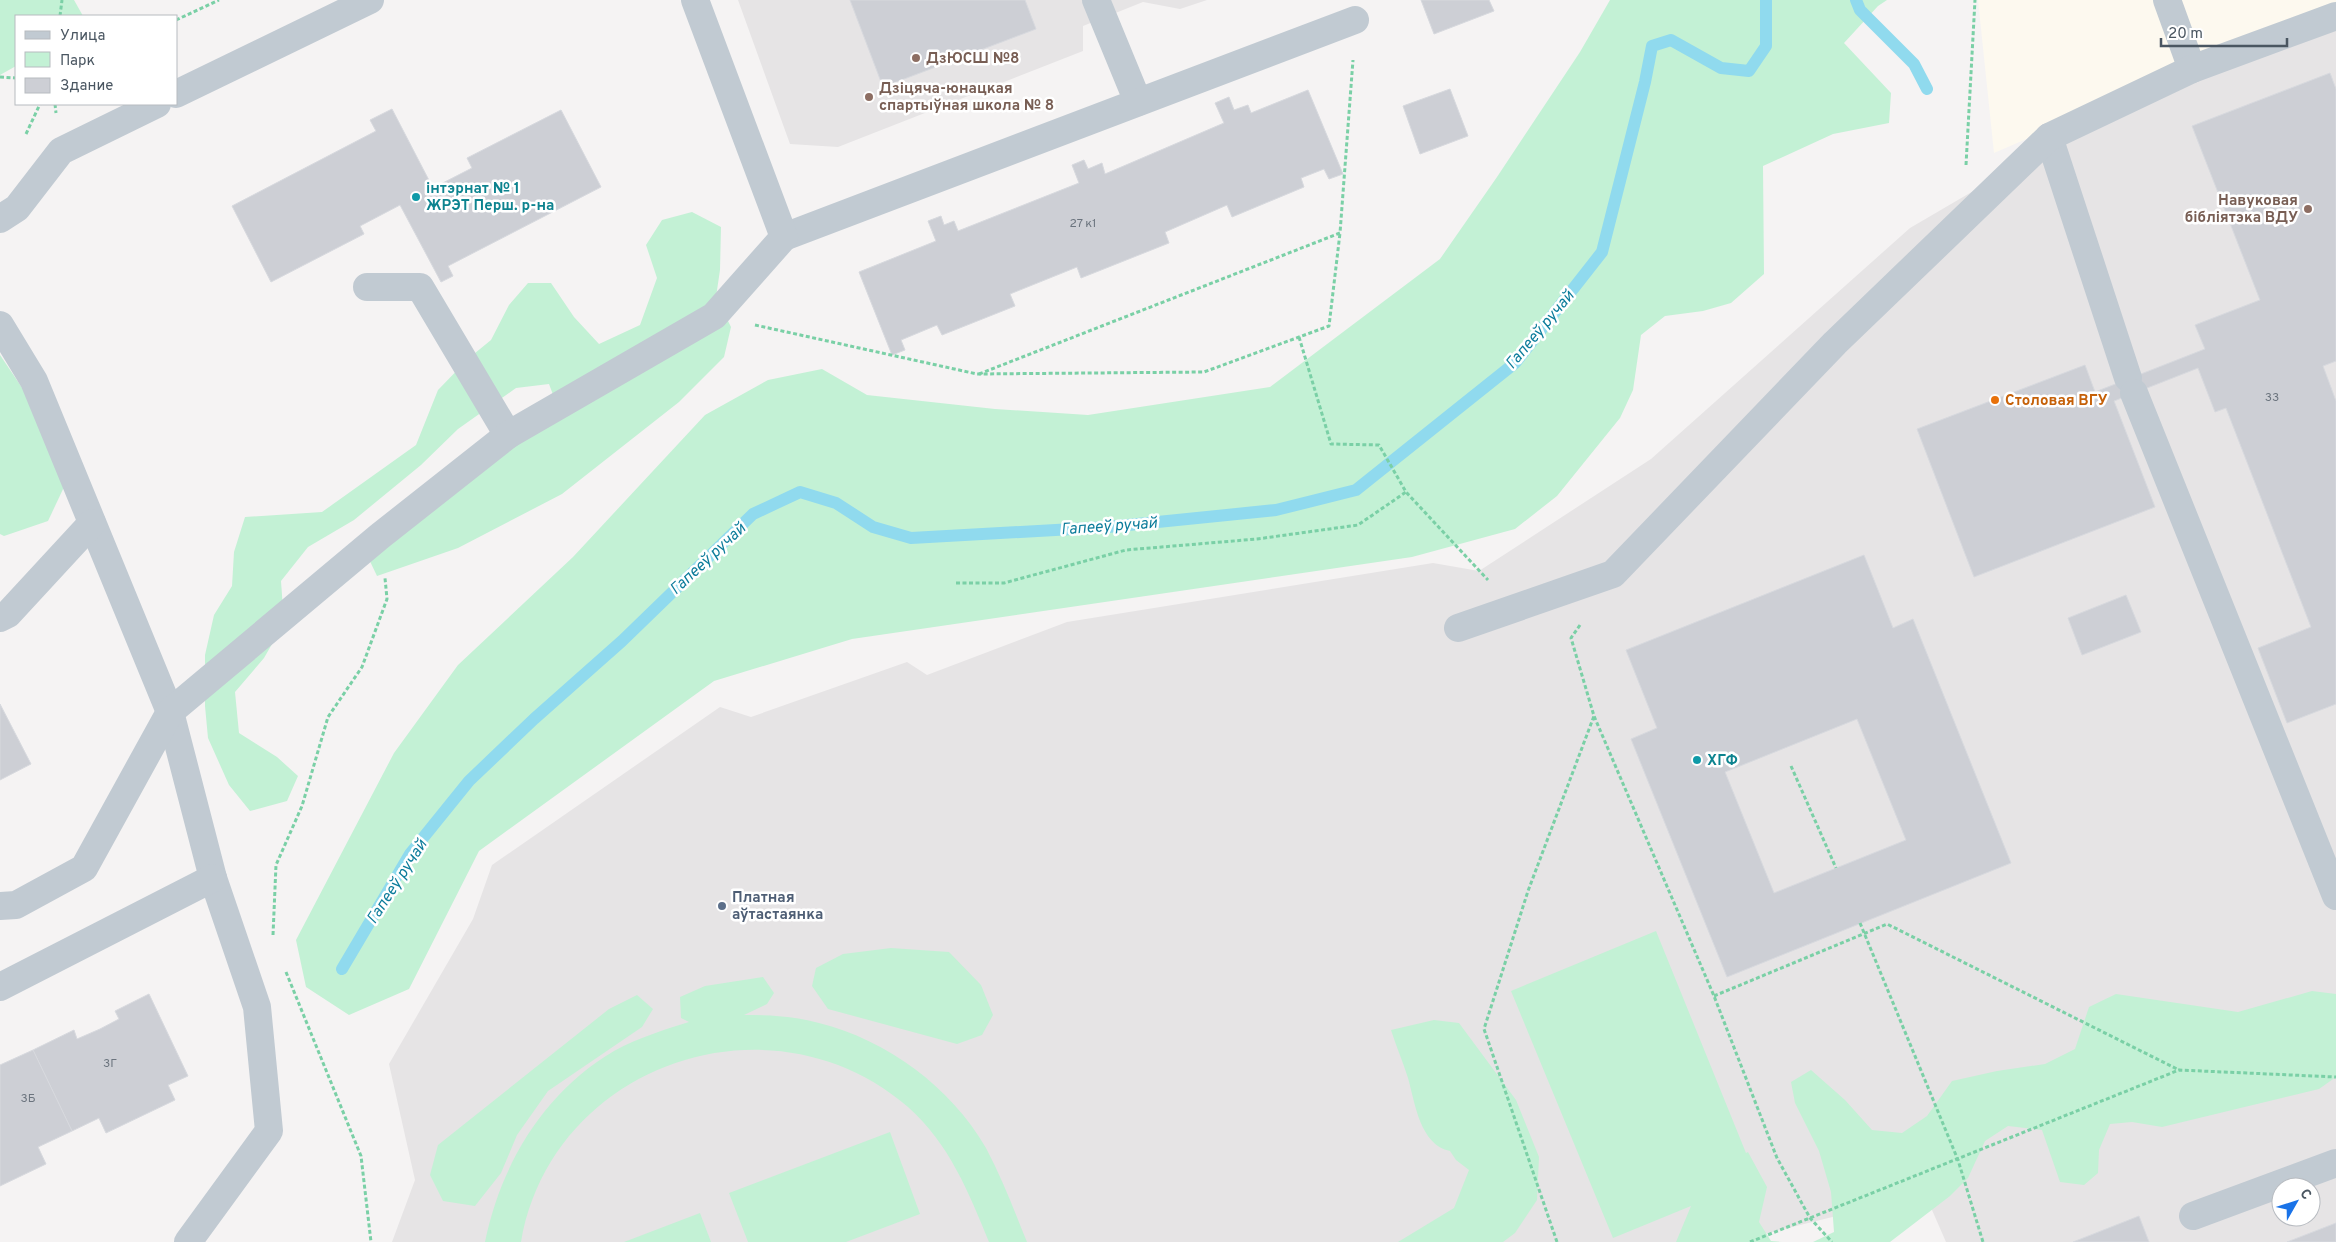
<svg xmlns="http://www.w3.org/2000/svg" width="2336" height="1242" font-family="Overpass,sans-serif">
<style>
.commercial{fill:#fdf9ef}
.education{fill:#e6e4e5;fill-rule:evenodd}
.green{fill:#c3f1d5}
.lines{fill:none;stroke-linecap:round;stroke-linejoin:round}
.stream{stroke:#90daee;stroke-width:12}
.building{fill:#cdcfd5;stroke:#d7d9de;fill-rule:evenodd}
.path{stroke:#7ad0a6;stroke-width:3;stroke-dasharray:4 2.5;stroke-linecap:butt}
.minor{stroke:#c1cad2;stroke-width:28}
.education-dot{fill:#8d6e63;stroke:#fff;stroke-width:2}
.culture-dot{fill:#0f9aa8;stroke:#fff;stroke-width:2}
.food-dot{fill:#e8710a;stroke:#fff;stroke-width:2}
.service-dot{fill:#5c6f8a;stroke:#fff;stroke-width:2}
.labels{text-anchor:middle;stroke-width:5;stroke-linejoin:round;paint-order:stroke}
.number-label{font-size:12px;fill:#6b747e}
.education-label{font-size:15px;font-weight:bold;fill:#785e54;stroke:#fff;text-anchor:start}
.culture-label{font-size:15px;font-weight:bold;fill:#0d838f;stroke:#fff;text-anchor:start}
.food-label{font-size:15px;font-weight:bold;fill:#c56008;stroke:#fff;text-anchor:start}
.service-label{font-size:15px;font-weight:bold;fill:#4e5e75;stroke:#fff;text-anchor:start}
.water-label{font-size:16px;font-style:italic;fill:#0c7c9b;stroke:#fff}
</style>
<rect width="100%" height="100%" fill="#f5f3f3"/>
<!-- commercial -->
<polygon class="commercial" points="1978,0 2336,0 2336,5 1994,153"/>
<!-- education -->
<g class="education">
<polygon points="738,0 1207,0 1180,9 1143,2 1083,26 1083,51 838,147 790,144"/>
<path d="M2336 28V1242H1946L1925 1194 1732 1242H392L415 1180 389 1064 473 919 492 865 720 707 751 717 907 662 927 675 1067 622 1433 563 1479 571 1651 459 1910 228 2100 117ZM2281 1187H2311V1217H2281Z"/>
</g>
<!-- green -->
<g class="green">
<polygon points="0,0 74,0 83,16 16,16 16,66 0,75"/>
<polygon points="1610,0 1887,0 1878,6 1844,43 1891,93 1889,123 1833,134 1763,166 1764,274 1731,303 1703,311 1665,316 1641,335 1633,390 1620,418 1557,496 1515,529 1412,557 852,639 714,681 479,851 409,989 349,1015 306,987 296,940 394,753 458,665 573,557 705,415 768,380 822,369 867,395 995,409 1088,415 1270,387 1440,259 1497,177 1580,52"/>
<polygon points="692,212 721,227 720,270 716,297 731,327 724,357 679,402 562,494 458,548 377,576 367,555 555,400 549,384 516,388 458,429 421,465 354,520 308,547 281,581 284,623 264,658 235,692 239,733 277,757 298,776 287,801 250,811 229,785 208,738 205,706 205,655 214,615 232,586 234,552 245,517 322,512 416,445 438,390 469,358 491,340 509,305 528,283 551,283 574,317 599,344 640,325 657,278 646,245 662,220"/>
<polygon points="0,355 33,404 64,487 48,521 4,536 0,534"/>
<polygon points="1656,931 1746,1153 1748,1152 1767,1187 1759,1222 1771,1241 1782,1242 1676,1242 1691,1206 1613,1238 1511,991"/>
<polygon points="891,948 949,952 981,985 993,1015 982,1035 957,1044 828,1009 812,986 816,968 843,954"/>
<path d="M763 977 774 993 767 1004 744 1015C769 1015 795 1016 819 1023 887 1040 951 1087 986 1148 1002 1178 1014 1210 1027 1242H989C969 1193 949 1143 908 1107 772 989 552 1063 521 1242H485C501 1164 544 1092 614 1051 638 1038 663 1030 689 1022L681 1018 680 997 705 986Z"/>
<polygon points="2312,991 2336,994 2336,1077 2319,1089 2162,1127 2132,1122 2110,1124 2099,1150 2098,1173 2084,1185 2060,1182 2042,1130 2008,1126 1985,1141 1968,1178 1950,1196 1890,1242 1813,1242 1834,1232 1831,1192 1819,1151 1795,1103 1791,1082 1811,1070 1845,1100 1872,1130 1902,1133 1927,1116 1952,1081 1997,1071 2045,1064 2075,1049 2089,1007 2116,994 2238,1012"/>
<polygon points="637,995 653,1009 642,1027 548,1091 517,1135 501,1173 475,1206 443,1201 430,1175 438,1145 609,1009"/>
<path d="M1434 1020 1459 1023 1516 1100 1539 1157 1537 1200 1515 1233 1503 1242H1398L1454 1208 1469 1170 1456 1160 1450 1151C1420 1145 1415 1103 1408 1078 1403 1062 1396 1046 1391 1030Z"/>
<polygon points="890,1132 920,1214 846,1242 748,1242 729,1193"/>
<polygon points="700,1213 711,1242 624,1242"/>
</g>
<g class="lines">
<!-- stream -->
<g class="stream">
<polyline points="1856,0 1860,10 1914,64 1927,89"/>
<polyline points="342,969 410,854 469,781 534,719 622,641 753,514 800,492 836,503 873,527 911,538 1108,527 1276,510 1356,490 1515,363 1602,252 1645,82 1652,46 1671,40 1721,68 1749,71 1766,46 1766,0"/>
</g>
</g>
<!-- building -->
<g class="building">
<polygon points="850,0 1025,0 1036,29 883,87"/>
<polygon points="1421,0 1489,0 1494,11 1434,34"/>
<polygon points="2330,73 2336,89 2336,361 2323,366 2336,401 2336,704 2287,723 2258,648 2311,627 2226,408 2215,412 2198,368 2114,401 2155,507 1974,577 1917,429 2085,365 2095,392 2205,349 2195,325 2260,300 2192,126"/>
<polygon points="1450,89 1468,136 1420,154 1403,106"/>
<polygon points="1308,90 1343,174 1329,179 1324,169 1301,178 1304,187 1232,217 1227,205 1165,232 1169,243 1081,278 1077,267 1010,294 1015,306 942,335 937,325 901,340 905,350 892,355 859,272 936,241 928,221 941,216 944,225 954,221 958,231 1079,183 1072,165 1084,160 1088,169 1102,163 1105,174 1224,123 1215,103 1229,97 1234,110 1248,105 1251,113"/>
<polygon points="392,109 433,188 472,168 467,158 561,110 601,187 448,266 453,276 441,282 400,205 360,226 364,234 271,282 232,206 376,131 370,120"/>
<path d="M1864 555 1893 628 1913 619 2011 863 1727 977 1631 739 1657 728 1626 650ZM1857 719 1906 840 1774 893 1725 772Z"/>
<polygon points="2126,595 2141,632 2082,655 2068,618"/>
<polygon points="0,704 31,764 0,780"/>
<polygon points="149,994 188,1076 168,1085 175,1100 106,1133 99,1118 72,1131 33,1050 74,1030 77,1039 100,1029 119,1019 115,1011"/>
<polygon points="33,1050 72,1131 38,1147 46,1164 0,1186 0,1065"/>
<polygon points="2139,1216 2149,1242 2073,1242"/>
<polygon points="2336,1223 2336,1242 2287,1242"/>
</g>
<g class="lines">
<!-- path -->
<g class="path">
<polyline points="60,16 62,0"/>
<polyline points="176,20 219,0"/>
<polyline points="0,77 16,78"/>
<polyline points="55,104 56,113"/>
<polyline points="26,134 40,104"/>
<polyline points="1966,165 1975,0"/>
<polyline points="755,325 977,374 1204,372 1329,326 1340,233"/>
<polyline points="1299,337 1331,444 1379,445 1406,492 1488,580"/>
<polyline points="979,374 1340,233 1353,60"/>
<polyline points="956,583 1004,583 1126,550 1257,539 1358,525 1406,492"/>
<polyline points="1580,625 1571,638 1594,716 1714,996 1777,1158 1810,1218 1832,1242"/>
<polyline points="1791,766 1836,868"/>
<polyline points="1860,923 1958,1160 1983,1242"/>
<polyline points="273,935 276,865 302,806 328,717 362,667 387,599 385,578"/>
<polyline points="286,972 361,1156 371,1242"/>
<polyline points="1714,996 1887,924 2179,1070"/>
<polyline points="1557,1242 1484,1029 1528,891 1594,716"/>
<polyline points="1750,1242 2179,1070 2336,1077"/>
</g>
<!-- minor -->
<g class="minor">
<polyline points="1096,0 1138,102"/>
<polyline points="2167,0 2192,69"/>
<polyline points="176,94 370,0"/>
<polyline points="2049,137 2128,378"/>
<polyline points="0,219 17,208 61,151 157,104"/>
<polyline points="784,237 1355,20"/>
<polyline points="367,287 420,287 508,435"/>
<polyline points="0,325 34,381 170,712 213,878 257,1007 269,1131 188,1242"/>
<polyline points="2134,393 2336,896"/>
<polyline points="0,618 8,614 92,523"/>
<polyline points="1458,628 1613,574 1835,343 2049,137 2192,69 2336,16"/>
<polyline points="0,906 16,905 84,868 170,712 380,536 508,435 714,316 784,237 695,0"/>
<polyline points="0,987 213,878"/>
<polyline points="2193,1216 2336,1163"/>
</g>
</g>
<!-- markers -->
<g class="education-dot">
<circle cx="916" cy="58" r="5"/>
<circle cx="869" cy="97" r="5"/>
<circle cx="2308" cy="209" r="5"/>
</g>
<g class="culture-dot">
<circle cx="416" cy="197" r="5"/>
<circle cx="1697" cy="760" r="5"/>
</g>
<circle class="food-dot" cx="1995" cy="400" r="5"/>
<circle class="service-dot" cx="722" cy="906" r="5"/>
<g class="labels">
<!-- number labels -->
<g class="number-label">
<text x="1083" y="227">27 к1</text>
<text x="2272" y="401">33</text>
<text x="110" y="1067">3Г</text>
<text x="28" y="1102">3Б</text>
</g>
<!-- education labels -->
<g class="education-label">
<text x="926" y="63">ДзЮСШ №8</text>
<text x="879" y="93">Дзіцяча-юнацкая<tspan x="879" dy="17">спартыўная школа № 8</tspan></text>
<text x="2298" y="205" text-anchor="end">Навуковая<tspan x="2298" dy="17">бібліятэка ВДУ</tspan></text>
</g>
<!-- culture labels -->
<g class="culture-label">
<text x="426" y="193">інтэрнат № 1<tspan x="426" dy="17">ЖРЭТ Перш. р-на</tspan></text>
<text x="1707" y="765">ХГФ</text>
</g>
<!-- food labels -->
<g class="food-label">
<text x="2005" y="405">Столовая ВГУ</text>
</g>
<!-- service labels -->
<g class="service-label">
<text x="732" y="902">Платная<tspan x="732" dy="17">аўтастаянка</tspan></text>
</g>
<!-- water labels -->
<g class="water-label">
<text transform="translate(1539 329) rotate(-50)" y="6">Гапееў ручай</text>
<text transform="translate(1109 525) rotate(-4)" y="6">Гапееў ручай</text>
<text transform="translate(707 558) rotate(-43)" y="6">Гапееў ручай</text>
<text transform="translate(396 881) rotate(-57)" y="6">Гапееў ручай</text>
</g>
</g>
<!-- legend -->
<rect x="15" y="15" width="162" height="90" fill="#ffffff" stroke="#b7bbc0"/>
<rect x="25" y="31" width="25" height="8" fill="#c1cad2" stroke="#b7bbc0"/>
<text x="60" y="40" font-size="15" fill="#4a5661">Улица</text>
<rect x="25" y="52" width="25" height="15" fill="#c3f1d5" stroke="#b7bbc0"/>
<text x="60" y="65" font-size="15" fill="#4a5661">Парк</text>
<rect x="25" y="78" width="25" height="15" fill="#cdcfd5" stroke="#b7bbc0"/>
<text x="60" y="90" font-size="15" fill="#4a5661">Здание</text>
<!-- north arrow -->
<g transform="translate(2296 1202) rotate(51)"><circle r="24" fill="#ffffff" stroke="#b7bbc0"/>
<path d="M0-4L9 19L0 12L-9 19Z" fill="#1a73e8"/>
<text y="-8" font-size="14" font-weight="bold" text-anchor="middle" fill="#4a5661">С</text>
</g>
<!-- scale -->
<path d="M2161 38v8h126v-8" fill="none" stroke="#4a5661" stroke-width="2.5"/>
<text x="2168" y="38" font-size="15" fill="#4a5661" stroke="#ffffff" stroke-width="4" paint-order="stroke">20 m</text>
</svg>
